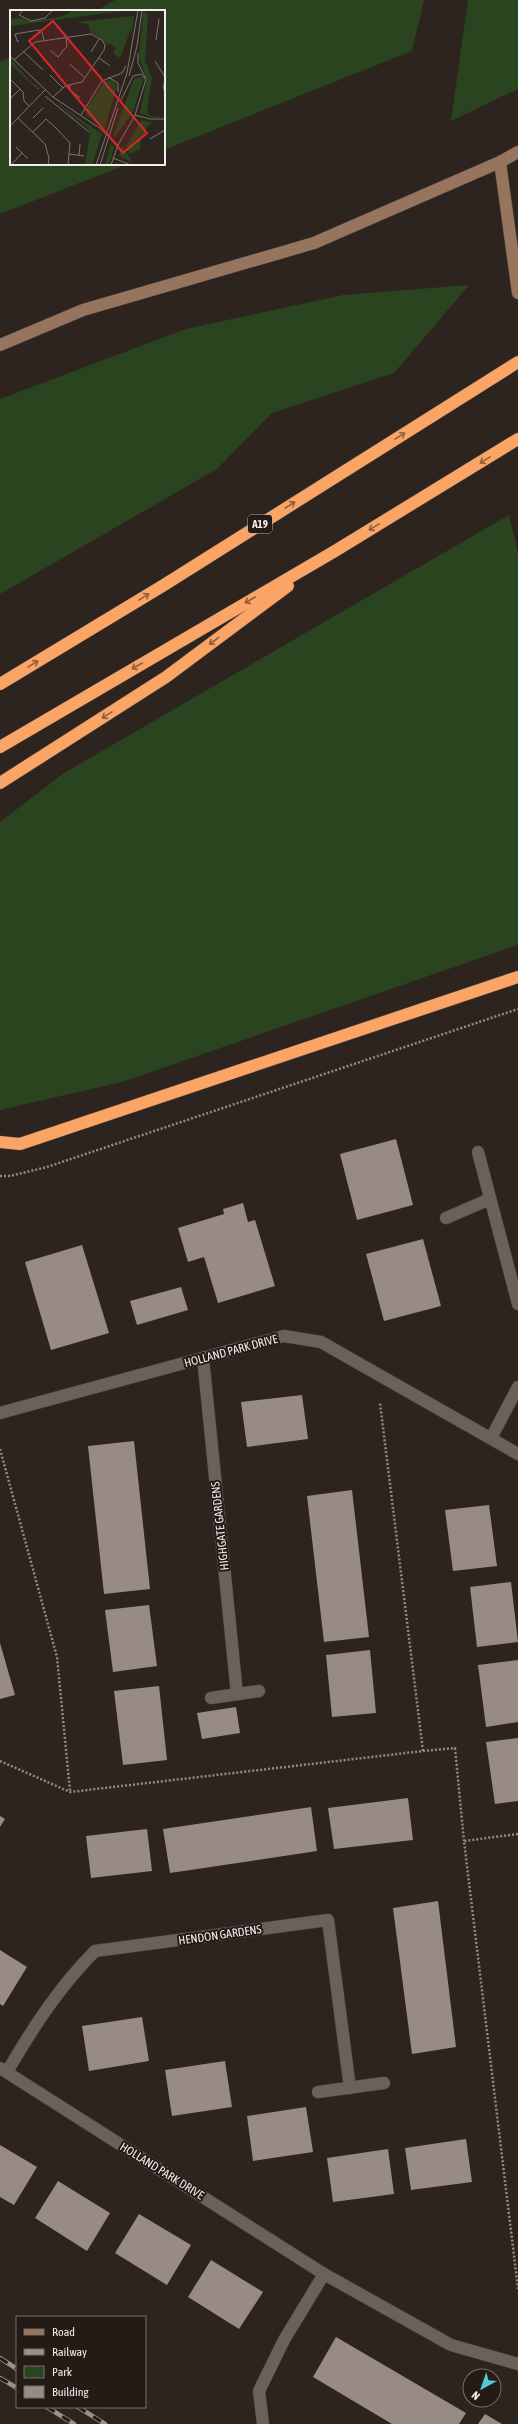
<svg xmlns="http://www.w3.org/2000/svg" width="518" height="2424" font-family="'Asap Condensed',sans-serif">
<style>
.green{fill:#29441e}
.building{fill:#988a87}
.lines{fill:none;stroke-linecap:round;stroke-linejoin:round}
.street-casing{stroke:#4b433f;stroke-width:13}
.secondary-casing{stroke:#4b433f;stroke-width:13}
.highway-casing{stroke:#4b433f;stroke-width:13}
.path{stroke:#938a86;stroke-width:2.5;stroke-dasharray:2 2;stroke-linecap:butt}
.street{stroke:#6c605b;stroke-width:12}
.secondary{stroke:#97745e;stroke-width:12}
.highway{stroke:#faa465;stroke-width:12}
.rail-casing{stroke:#99918d;stroke-width:4.5}
.rail{stroke:#241a16;stroke-width:3;stroke-dasharray:9;stroke-linecap:butt}
.oneway{stroke:#8f5f3e}
.labels{text-anchor:middle;stroke-width:4;stroke-linejoin:round;paint-order:stroke}
.shield{fill:#241a16;stroke:#b5adaa;stroke-width:1}
.shield-label{font-size:11px;font-weight:bold;fill:#f3ece9}
.street-label{font-size:12px;fill:#f3ece9;stroke:#241a16}
.inset-road{fill:none;stroke:#7d7470;stroke-width:1}
.view{fill:#d62828;fill-opacity:0.15;stroke:#d62828;stroke-width:2}
.inset-edge{fill:none;stroke:#f3ece9;stroke-width:2}
</style>
<rect width="100%" height="100%" fill="#2e241f"/>
<!-- green -->
<g class="green">
<polygon points="115,0 424,0 412,51 164,150 164,11 96,11"/>
<polygon points="468,0 518,0 518,89 451,121"/>
<polygon points="11,57 11,164 128,164 0,214 0,62"/>
<polygon points="469,285 394,373 272,413 217,469 0,594 0,399 186,329 343,295"/>
<polygon points="509,515 518,552 518,945 122,1082 0,1110 0,822 64,773"/>
</g>
<!-- building -->
<g class="building">
<polygon points="396,1139 413,1205 357,1220 340,1154"/>
<polygon points="243,1203 248,1222 255,1220 275,1286 218,1303 204,1257 188,1262 178,1228 224,1214 223,1209"/>
<polygon points="423,1239 441,1306 384,1321 366,1254"/>
<polygon points="82,1245 109,1333 51,1350 25,1262"/>
<polygon points="181,1287 188,1310 137,1325 130,1301"/>
<polygon points="302,1395 308,1439 247,1447 241,1402"/>
<polygon points="134,1441 150,1589 104,1594 88,1446"/>
<polygon points="352,1490 369,1637 324,1642 307,1496"/>
<polygon points="489,1505 497,1566 453,1571 445,1510"/>
<polygon points="511,1582 518,1642 477,1647 470,1587"/>
<polygon points="149,1605 157,1666 113,1672 105,1610"/>
<polygon points="0,1643 15,1695 0,1699"/>
<polygon points="370,1650 376,1713 332,1717 326,1655"/>
<polygon points="518,1660 518,1722 486,1727 478,1665"/>
<polygon points="159,1686 167,1760 123,1765 114,1691"/>
<polygon points="236,1707 240,1733 202,1739 197,1713"/>
<polygon points="518,1738 518,1801 495,1804 486,1742"/>
<polygon points="408,1798 413,1840 334,1849 328,1808"/>
<polygon points="311,1807 317,1851 170,1873 163,1829"/>
<polygon points="0,1816 5,1819 0,1827"/>
<polygon points="147,1829 152,1871 91,1878 86,1836"/>
<polygon points="438,1901 456,2047 412,2054 393,1908"/>
<polygon points="0,1950 27,1967 3,2006 0,2004"/>
<polygon points="142,2017 149,2061 89,2071 82,2026"/>
<polygon points="225,2061 232,2107 172,2116 165,2070"/>
<polygon points="306,2107 313,2152 253,2161 247,2116"/>
<polygon points="466,2139 472,2182 411,2190 405,2148"/>
<polygon points="0,2145 37,2167 14,2205 0,2197"/>
<polygon points="388,2149 394,2194 333,2202 327,2158"/>
<polygon points="58,2181 110,2213 87,2251 35,2218"/>
<polygon points="139,2214 191,2245 167,2285 115,2253"/>
<polygon points="211,2260 263,2292 239,2329 188,2297"/>
<polygon points="336,2337 466,2413 459,2424 392,2424 313,2377"/>
<polygon points="485,2414 502,2424 478,2424"/>
</g>
<g class="lines">
<!-- street casing -->
<g class="street-casing">
<g id="street">
<polyline points="478,1152 518,1304"/>
<polyline points="446,1218 490,1199"/>
<polyline points="203,1358 237,1694"/>
<polyline points="0,1413 284,1336 321,1342 518,1454"/>
<polyline points="491,1438 518,1387"/>
<polyline points="211,1698 259,1691"/>
<polyline points="0,2068 324,2274 451,2345 518,2364"/>
<path d="M7 2072C32 2029 59 1987 95 1951L328 1920 350 2088"/>
<polyline points="318,2092 384,2083"/>
<polyline points="263,2424 259,2391 284,2340 324,2274"/>
</g>
</g>
<!-- secondary casing -->
<g class="secondary-casing">
<g id="secondary">
<polyline points="518,152 500,162 518,293"/>
<polyline points="0,345 83,310 314,243 500,162"/>
</g>
</g>
<!-- highway casing -->
<g class="highway-casing">
<g id="highway">
<polyline points="0,684 164,585 518,362"/>
<polyline points="0,747 335,551 518,439"/>
<polyline points="0,783 166,677 288,586"/>
<polyline points="0,1142 20,1144 518,977"/>
</g>
</g>
<!-- path -->
<g class="path">
<polyline points="0,1176 10,1176 47,1167 518,1009"/>
<polyline points="0,1449 57,1657 70,1791"/>
<polyline points="423,1751 455,1748 464,1841"/>
<polyline points="0,1761 70,1792 423,1751 380,1403"/>
<polyline points="518,1834 464,1841 518,2289"/>
</g>
<!-- street -->
<use href="#street" class="street"/>
<!-- secondary -->
<use href="#secondary" class="secondary"/>
<!-- highway -->
<use href="#highway" class="highway"/>
<!-- rail casing -->
<g class="rail-casing">
<g id="rail">
<polyline points="0,2358 17,2369"/>
<polyline points="0,2378 17,2388"/>
<polyline points="47,2407 74,2424"/>
<polyline points="78,2407 105,2424"/>
</g>
</g>
<!-- rail -->
<use href="#rail" class="rail"/>
</g>
<!-- one-way arrows -->
<defs><path id="oneway-shaft" d="M-6 0H5M1.5-3L5.5 0L1.5 3" fill="none" stroke-width="1.6" stroke-linecap="round" stroke-linejoin="round"/></defs>
<g class="oneway">
<use href="#oneway-shaft" transform="translate(400 436) rotate(-32)"/>
<use href="#oneway-shaft" transform="translate(485 460) rotate(149)"/>
<use href="#oneway-shaft" transform="translate(290 505) rotate(-32)"/>
<use href="#oneway-shaft" transform="translate(374 527) rotate(149)"/>
<use href="#oneway-shaft" transform="translate(144 597) rotate(-31)"/>
<use href="#oneway-shaft" transform="translate(250 600) rotate(150)"/>
<use href="#oneway-shaft" transform="translate(214 641) rotate(143)"/>
<use href="#oneway-shaft" transform="translate(33 664) rotate(-31)"/>
<use href="#oneway-shaft" transform="translate(137 666) rotate(150)"/>
<use href="#oneway-shaft" transform="translate(107 715) rotate(148)"/>
</g>
<g class="labels">
<!-- shield labels -->
<rect class="shield" x="248" y="515" width="24" height="18" rx="3"/>
<g class="shield-label">
<text x="260" y="528">A19</text>
</g>
<!-- street labels -->
<g class="street-label">
<text transform="translate(231 1351) rotate(-15)" y="4">HOLLAND PARK DRIVE</text>
<text transform="translate(220 1526) rotate(-96)" y="4">HIGHGATE GARDENS</text>
<text transform="translate(220 1935) rotate(-8)" y="4">HENDON GARDENS</text>
<text transform="translate(162 2171) rotate(32)" y="4">HOLLAND PARK DRIVE</text>
</g>
</g>
<!-- overview -->
<g transform="translate(10 10)">
<rect width="155" height="155" fill="#2e241f"/>
<path d="M61 0H119L0 16V10L9 8 18 11 46 8 58 4ZM133 2H137L138 6 135 51 142 68 137 101 140 106 155 107 143 108 130 103 137 69 129 48ZM124 6 122 22 120 21 110 48 103 43 106 38 98 33 97 35 90 27 81 23 78 14 66 12ZM0 48 20 71 30 78 28 80 0 54ZM130 67 133 70 123 102 104 128 105 121 124 69ZM103 70 107 76 94 119 77 106 75 101 95 71ZM44 91 92 124 82 155H75L80 124 78 118ZM131 110 144 113 137 116 130 134V139L120 144 116 136ZM101 132 104 138 99 155H95ZM112 135 123 153 109 146Z" fill="#29441e"/>
<path class="inset-road" d="M13 0 9 5 21 11 35 8 43 0M146 30 149 9M9 31H7L5 24 29 20 32 22 34 30M40 40 48 47 57 36 56 27M13 41 33 60M81 42 89 29M0 46 43 87 88 117 108 135 101 155M89 48 100 56M4 50 25 32 81 24 92 30 95 35 94 40 72 72 55 76 43 87M145 51 155 67M60 54 75 68M40 65 53 78M119 66 127 36 132 0M98 67 108 73V82M0 69 13 82 14 91 19 96M155 71 153 76 155 83M59 75 61 81 70 88M35 86 79 122M0 89 10 79M110 92 123 66 131 64 135 69M71 105 92 71 112 63 116 56M125 105 136 69 128 53V43M8 108 35 134 39 148 38 155M23 108 33 98M0 116 35 80M23 122 36 109 46 118 60 133 58 155M140 129 155 120M108 135 125 105 140 109H155M6 137 18 149M59 144 74 146M69 146 70 134M103 148 121 155M1 155 12 143M86 155 117 63 128 0M90 155 108 98"/>
<path class="view" d="M43 11 137 123 113 143 19 31Z"/>
<rect width="155" height="155" class="inset-edge"/>
</g>
<!-- legend -->
<rect x="16" y="2316" width="130" height="92" fill="#241a16" stroke="#776e6a"/>
<rect x="24" y="2329" width="20" height="6" fill="#97745e" stroke="#776e6a"/>
<text x="52" y="2336" font-size="12" fill="#f3ece9">Road</text>
<rect x="24" y="2349" width="20" height="6" fill="#99918d" stroke="#776e6a"/>
<text x="52" y="2356" font-size="12" fill="#f3ece9">Railway</text>
<rect x="24" y="2366" width="20" height="12" fill="#29441e" stroke="#776e6a"/>
<text x="52" y="2376" font-size="12" fill="#f3ece9">Park</text>
<rect x="24" y="2386" width="20" height="12" fill="#988a87" stroke="#776e6a"/>
<text x="52" y="2396" font-size="12" fill="#f3ece9">Building</text>
<!-- north arrow -->
<g transform="translate(482 2388) rotate(220)"><circle r="19" fill="#241a16" stroke="#776e6a"/>
<path d="M0-3L7 15L0 10L-7 15Z" fill="#51ccd2"/>
<text y="-6" font-size="11" font-weight="bold" text-anchor="middle" fill="#f3ece9">N</text>
</g>
</svg>
